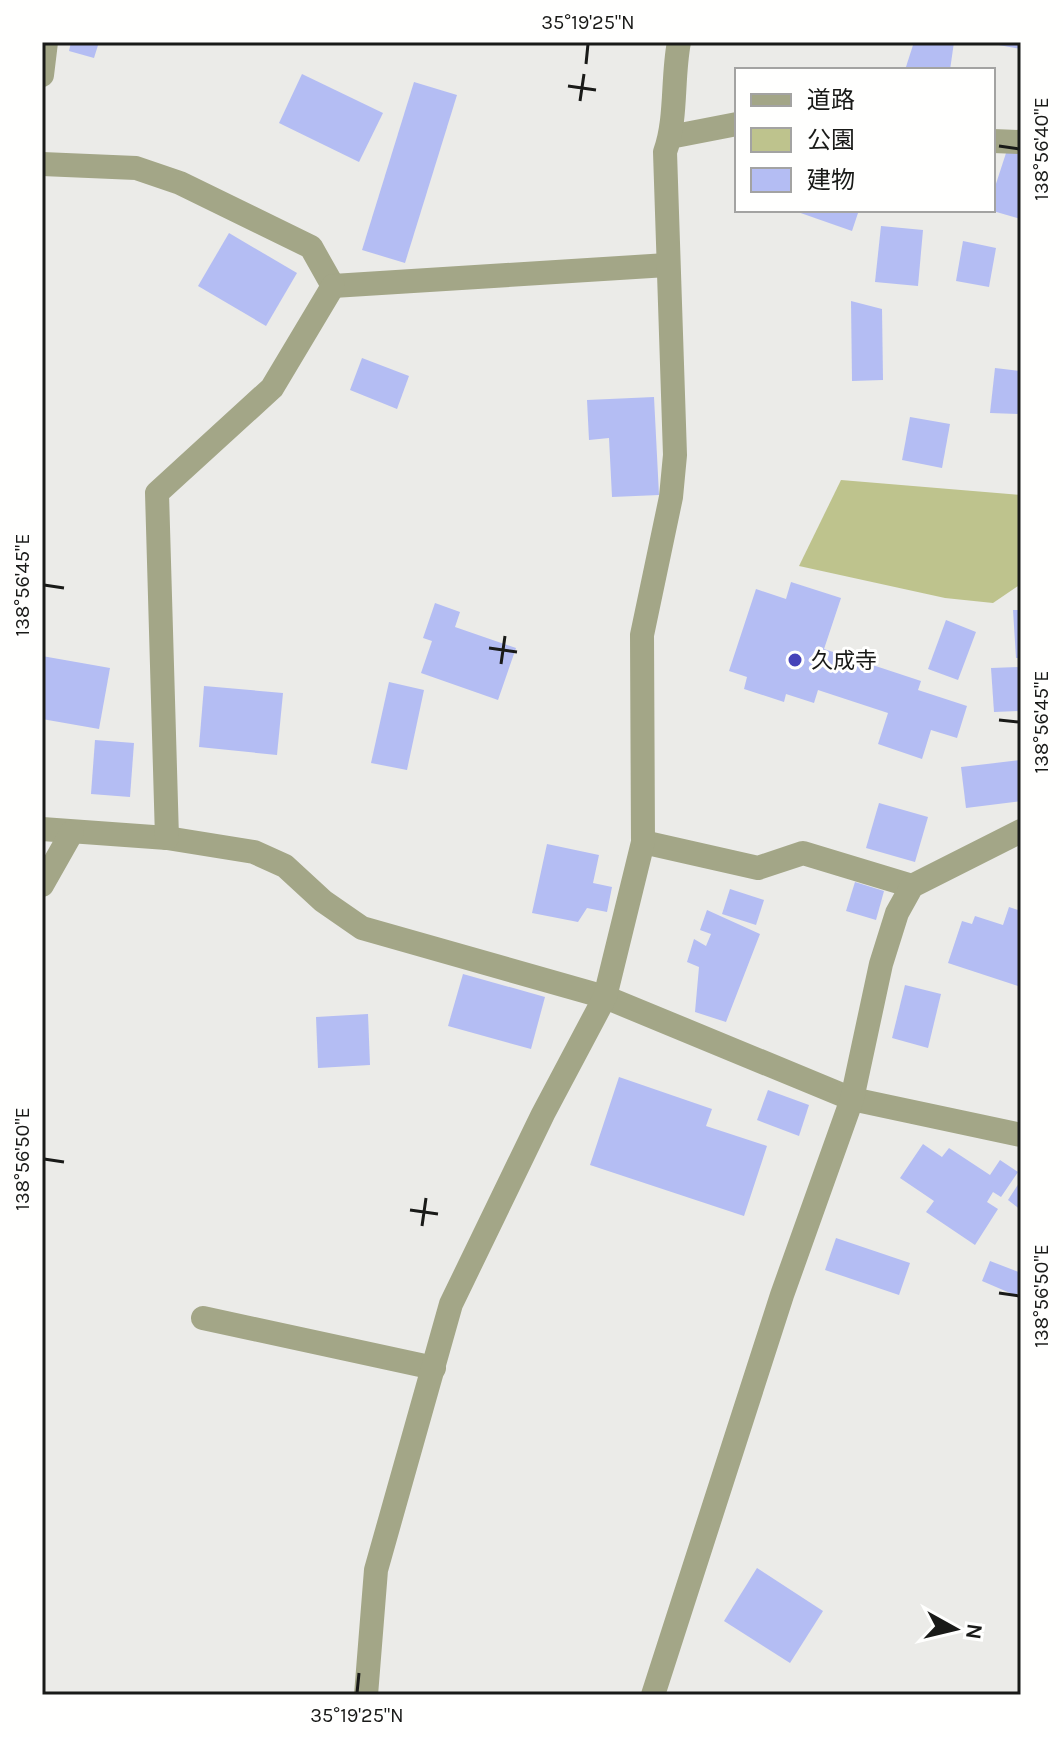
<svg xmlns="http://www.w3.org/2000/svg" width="1063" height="1737" font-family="Karla,'Noto Sans JP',sans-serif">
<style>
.green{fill:#bec38d}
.building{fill:#b4bdf3}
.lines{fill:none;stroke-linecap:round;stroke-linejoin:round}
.minor{stroke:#a3a687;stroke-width:24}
.tertiary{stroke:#a3a687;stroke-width:24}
.ticks{fill:none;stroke:#191a18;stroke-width:3}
.poi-dot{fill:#4643b9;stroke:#fffffe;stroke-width:3}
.labels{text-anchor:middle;stroke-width:6;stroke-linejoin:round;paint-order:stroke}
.poi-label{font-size:22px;fill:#191a18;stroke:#fffffe;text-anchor:start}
.neatline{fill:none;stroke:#191a18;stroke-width:3}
.ticks-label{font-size:20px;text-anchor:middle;fill:#191a18}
</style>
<rect width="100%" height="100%" fill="#ebebe8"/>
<!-- green -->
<polygon class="green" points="841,480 1021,495 1021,584 993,603 945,598 799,566"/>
<!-- building -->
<g class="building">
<polygon points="71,42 99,42 94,58 69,51"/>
<polygon points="914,42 954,42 950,70 905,70"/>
<polygon points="993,42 1021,42 1021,49 993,44"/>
<polygon points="302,74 383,113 359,162 279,123"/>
<polygon points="414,82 457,95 405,263 362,250"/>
<polygon points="1007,150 1021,154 1021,219 993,211 993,193"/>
<polygon points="792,210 859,210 852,231"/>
<polygon points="881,226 923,230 918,286 875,282"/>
<polygon points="229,233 297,273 266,326 198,286"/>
<polygon points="963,241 996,248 989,287 956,281"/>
<polygon points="851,301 882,309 883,380 852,381"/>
<polygon points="362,358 409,376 397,409 350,390"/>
<polygon points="995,368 1021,371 1021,414 990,413"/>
<polygon points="654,397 659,495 612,497 609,438 589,440 587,400"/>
<polygon points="910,417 950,424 942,468 902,460"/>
<polygon points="791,582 841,598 824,649 921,681 918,690 967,706 957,738 931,730 922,759 878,744 888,713 818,690 814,703 786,694 784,702 744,689 747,677 729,671 756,589 786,599"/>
<polygon points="435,603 460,612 455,627 516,648 498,700 421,673 432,641 423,638"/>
<polygon points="1013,610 1021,610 1021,658 1016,658"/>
<polygon points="946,620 976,632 958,680 928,669"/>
<polygon points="42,656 110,668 99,729 42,719"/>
<polygon points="1021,667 1021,711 994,712 991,668"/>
<polygon points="389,682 424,690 407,770 371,763"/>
<polygon points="204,686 283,693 277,755 199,747"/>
<polygon points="95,740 134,743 130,797 91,794"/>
<polygon points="1021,760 1021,801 966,808 961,767"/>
<polygon points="879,803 928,817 915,862 866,848"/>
<polygon points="547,844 599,855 593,883 612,887 607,912 587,908 578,922 532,913"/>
<polygon points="855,882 884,891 876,920 846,911"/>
<polygon points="730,889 764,900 756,925 722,914"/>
<polygon points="1009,907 1021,911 1021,987 948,963 962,921 972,924 975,916 1003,925"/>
<polygon points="707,910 760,934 726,1022 695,1012 699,967 687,962 694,939 706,946 711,934 700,930"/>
<polygon points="463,974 545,997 531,1049 448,1026"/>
<polygon points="905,985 941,994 928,1048 892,1038"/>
<polygon points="368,1014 370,1065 318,1068 316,1017"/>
<polygon points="619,1077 712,1109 706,1126 767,1146 744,1216 590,1165"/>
<polygon points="768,1090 809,1105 799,1136 757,1120"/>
<polygon points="923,1144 942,1157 949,1148 990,1175 1000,1160 1018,1172 1001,1197 993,1192 987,1202 998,1209 975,1245 926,1212 934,1201 900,1178"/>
<polygon points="1021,1180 1021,1210 1008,1200"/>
<polygon points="836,1238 910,1263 899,1295 825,1270"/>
<polygon points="990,1261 1021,1273 1017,1296 982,1281"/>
<polygon points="757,1568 823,1611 790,1663 724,1621"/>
</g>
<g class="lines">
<!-- minor -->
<g class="minor">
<polyline points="42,75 46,42"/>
<polyline points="670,137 737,124"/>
<polyline points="993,141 1021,142"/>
<polyline points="42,164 136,168 180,183 311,247 333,286"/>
<polyline points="333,286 667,265"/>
<polyline points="42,829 167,838 254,852 285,866 323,901 362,928 605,997 852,1099 1021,1135"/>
<polyline points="167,838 157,493 272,388 333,286"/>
<polyline points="643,842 758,868 803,853 912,886"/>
<polyline points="42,885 72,832"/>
<polyline points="203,1318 434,1368"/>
<polyline points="653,1695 782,1295 852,1099 881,964 897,913 912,886 1021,831"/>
</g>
<!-- tertiary -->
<path class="tertiary" d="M366 1695 376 1570 451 1304 543 1114 605 997 643 842 642 635 671 497 675 455 665 152C677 119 672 78 679 42"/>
</g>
<!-- ticks -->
<path class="ticks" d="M586 64 588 44M568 86 596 90M580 101 584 74M999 146 1019 149M44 585 64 588M489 648 517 652M501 664 505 636M999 720 1019 722M44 1159 64 1162M410 1210 438 1214M422 1226 426 1198M999 1293 1019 1296M357 1693 359 1673"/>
<!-- markers -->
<circle class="poi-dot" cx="795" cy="660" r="8"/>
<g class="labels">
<!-- poi labels -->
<g class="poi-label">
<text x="811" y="668">久成寺</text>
</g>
</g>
<!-- border -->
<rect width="1063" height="1737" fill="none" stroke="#fffffe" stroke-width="88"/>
<!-- legend -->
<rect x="735" y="68" width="260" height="144" fill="#fffffe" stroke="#a3a3a2" stroke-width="2"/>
<rect x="751" y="94" width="40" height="12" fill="#a3a687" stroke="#a3a3a2" stroke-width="2"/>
<text x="807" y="108" font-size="24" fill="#191a18">道路</text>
<rect x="751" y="128" width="40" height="24" fill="#bec38d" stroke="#a3a3a2" stroke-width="2"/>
<text x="807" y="148" font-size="24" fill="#191a18">公園</text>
<rect x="751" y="168" width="40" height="24" fill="#b4bdf3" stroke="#a3a3a2" stroke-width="2"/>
<text x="807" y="188" font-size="24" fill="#191a18">建物</text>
<!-- north arrow -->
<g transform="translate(955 1629) rotate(98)" stroke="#fffffe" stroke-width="6" paint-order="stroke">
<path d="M0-6L14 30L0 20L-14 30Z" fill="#191a18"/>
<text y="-12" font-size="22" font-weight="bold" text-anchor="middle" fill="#191a18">N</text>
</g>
<rect x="44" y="44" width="975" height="1649" class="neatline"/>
<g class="ticks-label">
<text x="588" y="29">35°19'25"N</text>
<text transform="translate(1041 149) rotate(-90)" y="7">138°56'40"E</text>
<text transform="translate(22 585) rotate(-90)" y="7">138°56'45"E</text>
<text transform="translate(1041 722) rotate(-90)" y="7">138°56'45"E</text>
<text transform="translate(22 1159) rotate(-90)" y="7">138°56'50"E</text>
<text transform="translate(1041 1296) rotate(-90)" y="7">138°56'50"E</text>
<text x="357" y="1722">35°19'25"N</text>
</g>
</svg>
